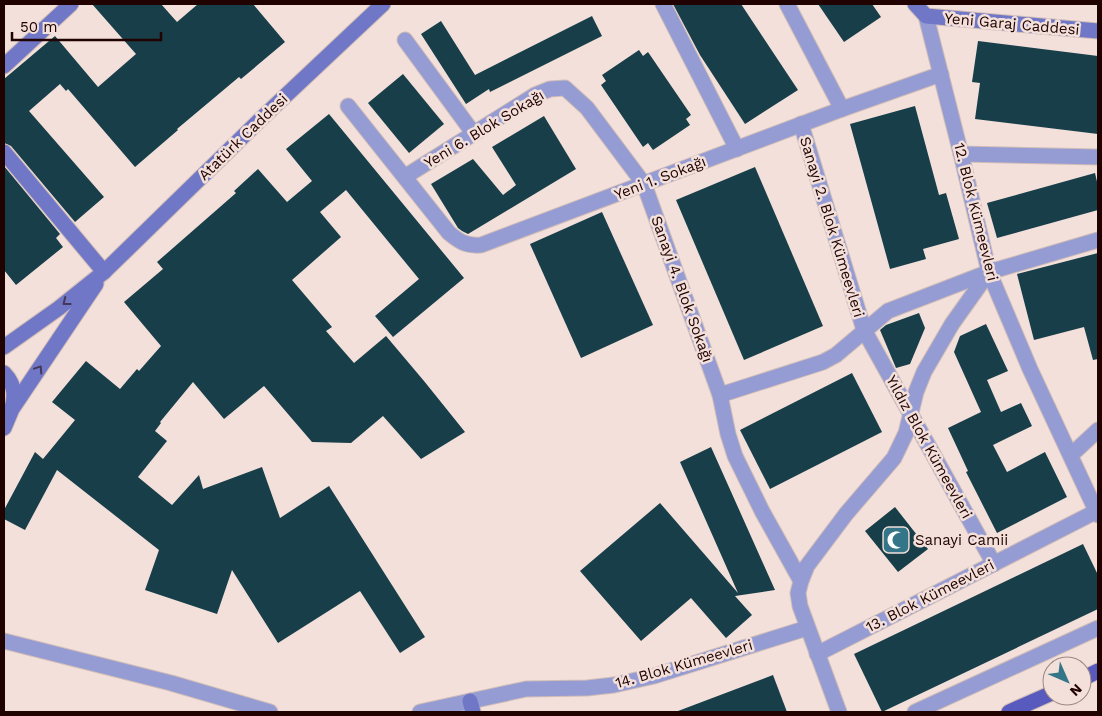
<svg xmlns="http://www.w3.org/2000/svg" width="1102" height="716" font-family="'Work Sans',sans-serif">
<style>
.building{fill:#173e49}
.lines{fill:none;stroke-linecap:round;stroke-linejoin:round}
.street-casing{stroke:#d1bdb7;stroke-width:17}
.secondary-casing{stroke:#d1bdb7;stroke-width:17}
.primary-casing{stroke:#d1bdb7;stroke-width:17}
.street{stroke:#959cd3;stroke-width:15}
.secondary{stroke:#7077c7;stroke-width:15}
.primary{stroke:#585abd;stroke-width:15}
.oneway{stroke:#44375a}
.labels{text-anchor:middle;stroke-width:5;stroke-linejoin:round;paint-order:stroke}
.street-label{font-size:15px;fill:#200300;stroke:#f3e0da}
.poi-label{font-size:15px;fill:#200300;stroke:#f3e0da;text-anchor:start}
</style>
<rect width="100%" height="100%" fill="#f3e0da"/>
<!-- building -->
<g class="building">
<polygon points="92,4 161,4 177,22 198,4 253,4 285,42 241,79 239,77 177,129 178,130 135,167 68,89 66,91 60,84 29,111 104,197 75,222 11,146 4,143 4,79 55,36 98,87 136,54"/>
<polygon points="673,4 741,4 798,90 745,124 700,55"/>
<polygon points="818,4 872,4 881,17 844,42"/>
<polygon points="592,16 602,36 490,92 489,89 466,104 421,34 441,21 475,75"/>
<polygon points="978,41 1098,56 1098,134 975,119 980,83 972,82"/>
<polygon points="639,50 643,56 648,52 691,115 686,119 690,125 653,150 648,143 643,147 601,85 606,81 602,75"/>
<polygon points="403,74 444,124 409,153 368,103"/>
<polygon points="915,106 939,195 946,193 959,239 923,249 926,259 890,269 850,124"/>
<polygon points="329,114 464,278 393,337 375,316 419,279 346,190 320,212 341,237 292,280 332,327 326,331 354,363 386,336 424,381 465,432 421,459 383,416 351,443 312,442 264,386 224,419 193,382 160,422 161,423 155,431 167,441 138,477 172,505 199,475 203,489 262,467 280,518 329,486 425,637 400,653 360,591 278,643 232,570 217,614 145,590 159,550 57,470 25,530 4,519 4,510 35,452 43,459 75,420 52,402 86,361 120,389 137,369 139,371 161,346 124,302 163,269 157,262 236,193 234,191 258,169 287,202 312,181 286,149"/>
<polygon points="544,116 576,169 468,234 462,231 458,228 431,184 473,159 503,195 516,185 492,147"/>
<polygon points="4,166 60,234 56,238 63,247 16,285 4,270"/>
<polygon points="755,167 823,326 744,360 676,200"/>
<polygon points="1095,173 1098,186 1098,210 997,238 987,203"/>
<polygon points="602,212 653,325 581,358 530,244"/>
<polygon points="1098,253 1098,359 1093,360 1084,327 1034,340 1017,274"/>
<polygon points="919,313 925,328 910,364 896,368 880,330 886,325"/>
<polygon points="986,324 1008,371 987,380 1001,412 1021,403 1032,426 993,445 1007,472 1045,452 1067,497 997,533 966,472 968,471 948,428 981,412 954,352 960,336"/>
<polygon points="852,373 882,432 770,489 740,430"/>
<polygon points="711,447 775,590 735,596 752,615 726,638 691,598 641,641 580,571 660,503 738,593 680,462"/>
<polygon points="895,507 928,549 898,572 865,531"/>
<polygon points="1083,544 1098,575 1098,609 882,712 854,654"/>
<polygon points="773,675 787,712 678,712 678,711"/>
</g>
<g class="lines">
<!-- street casing -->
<g class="street-casing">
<g id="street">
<polyline points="663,4 737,149"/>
<polyline points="787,4 842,109"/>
<polyline points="926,16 961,154 989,272 1030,369 1098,515"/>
<polyline points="405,40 474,134"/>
<path d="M348 106 449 233C460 242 466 246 481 245L842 109 941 74"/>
<polyline points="801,124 864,330 994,564"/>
<polyline points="961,154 1098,157"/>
<polyline points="406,176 535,95 550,89 565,88 587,108 644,184 720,395 728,434 735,456 762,511 801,581"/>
<polyline points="720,395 823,362 836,355 888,311 989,272 1098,240"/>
<polyline points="1071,455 1098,430"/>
<polyline points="4,641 171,683 270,712"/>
<polyline points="817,654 1097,511"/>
<polyline points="420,712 526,689 587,688 614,685 654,676 807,628"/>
<polyline points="839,712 800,606 798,593 801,581 807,566 846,514 894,458 906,433 916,392 924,372 952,324 989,272"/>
<polyline points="915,712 1098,628"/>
</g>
</g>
<!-- secondary casing -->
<g class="secondary-casing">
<g id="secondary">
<polyline points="915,4 926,16 1098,31"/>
<polyline points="4,66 71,4"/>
<polyline points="4,152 104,272"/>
<polyline points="4,347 59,308 104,272 264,116 383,4"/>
<path d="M4 373C14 383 16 394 12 408"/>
<polyline points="4,428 12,409 96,284"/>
<polyline points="470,701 473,712"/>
</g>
</g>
<!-- primary casing -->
<g class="primary-casing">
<g id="primary">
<polyline points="1082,679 1098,671"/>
<polyline points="1009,712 1052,693"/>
</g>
</g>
<!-- street -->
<use href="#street" class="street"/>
<!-- secondary -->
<use href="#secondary" class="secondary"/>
<!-- primary -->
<use href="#primary" class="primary"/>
</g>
<!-- one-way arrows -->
<defs><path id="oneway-chevron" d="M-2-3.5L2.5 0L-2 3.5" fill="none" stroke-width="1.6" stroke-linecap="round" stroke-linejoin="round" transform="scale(1.25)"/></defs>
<g class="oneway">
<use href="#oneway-chevron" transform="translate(66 302) rotate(142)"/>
<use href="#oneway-chevron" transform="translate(39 369) rotate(-56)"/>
</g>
<!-- icons -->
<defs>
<g id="mosque-square" transform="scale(1.4375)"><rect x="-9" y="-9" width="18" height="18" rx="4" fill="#347688" stroke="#f3e0da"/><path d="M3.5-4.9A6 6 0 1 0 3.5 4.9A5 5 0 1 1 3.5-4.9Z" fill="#fff"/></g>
</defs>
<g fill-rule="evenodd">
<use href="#mosque-square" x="896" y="540"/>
</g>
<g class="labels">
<!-- street labels -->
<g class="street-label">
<text transform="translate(1012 24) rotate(5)" y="5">Yeni Garaj Caddesi</text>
<text transform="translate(484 129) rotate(-31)" y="5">Yeni 6. Blok Sokağı</text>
<text transform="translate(243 137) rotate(-44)" y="5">Atatürk Caddesi</text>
<text transform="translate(660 178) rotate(-21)" y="5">Yeni 1. Sokağı</text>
<text transform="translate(976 212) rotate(76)" y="5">12. Blok Kümeevleri</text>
<text transform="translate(832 227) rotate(73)" y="5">Sanayi 2. Blok Kümeevleri</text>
<text transform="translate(682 289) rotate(70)" y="5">Sanayi 4. Blok Sokağı</text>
<text transform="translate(929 447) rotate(61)" y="5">Yıldız Blok Kümeevleri</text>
<text transform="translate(930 596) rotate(-27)" y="5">13. Blok Kümeevleri</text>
<text transform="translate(684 664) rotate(-16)" y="5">14. Blok Kümeevleri</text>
</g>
<!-- poi labels -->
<g class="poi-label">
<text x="915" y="545">Sanayi Camii</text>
</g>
</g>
<!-- border -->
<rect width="1102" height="716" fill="none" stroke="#200300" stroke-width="10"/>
<!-- north arrow -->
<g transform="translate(1067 681) rotate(135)"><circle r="24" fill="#f3e0da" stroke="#9f8883"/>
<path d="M0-4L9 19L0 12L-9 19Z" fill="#347688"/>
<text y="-8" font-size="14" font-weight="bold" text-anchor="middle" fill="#200300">N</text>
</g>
<!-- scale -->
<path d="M12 32v8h149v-8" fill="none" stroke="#200300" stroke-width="2.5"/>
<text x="20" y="32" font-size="15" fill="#200300" stroke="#f3e0da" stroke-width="4" paint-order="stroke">50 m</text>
</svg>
